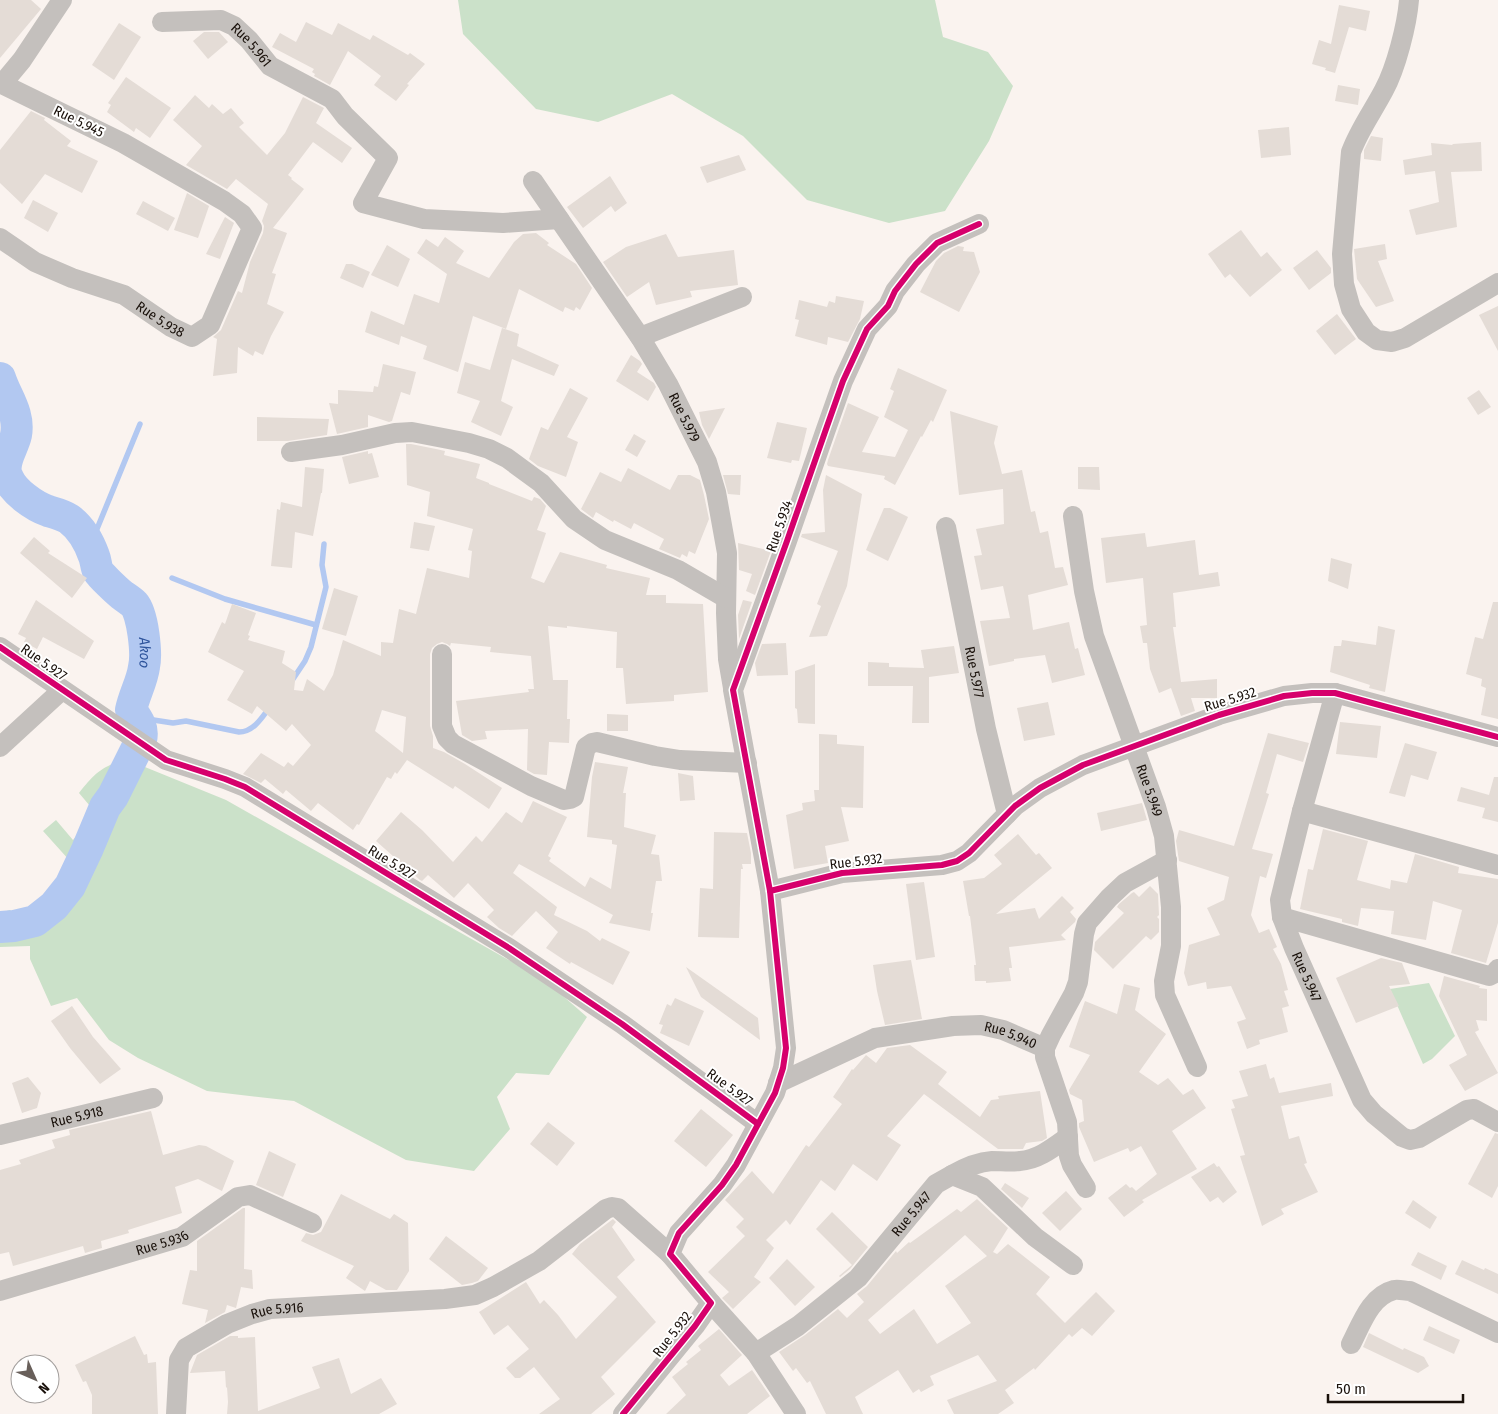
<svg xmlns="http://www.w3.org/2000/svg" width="1498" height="1414" font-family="'Fira Sans Condensed',sans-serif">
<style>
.green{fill:#cbe1c9}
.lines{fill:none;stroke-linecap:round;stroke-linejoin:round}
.stream{stroke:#b2c8f1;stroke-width:5.5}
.river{stroke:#b2c8f1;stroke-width:32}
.building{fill:#e4dcd6;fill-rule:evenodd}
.street{stroke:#c4c0bd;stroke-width:20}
.cycleway-casing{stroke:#fff;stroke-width:9}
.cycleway{stroke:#d6006c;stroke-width:6}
.labels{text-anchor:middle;stroke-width:4;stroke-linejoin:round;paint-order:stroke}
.street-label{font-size:14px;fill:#19100a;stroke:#fff}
.water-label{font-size:15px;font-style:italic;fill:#2e549c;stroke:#fff}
</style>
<rect width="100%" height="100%" fill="#faf3ef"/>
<!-- green -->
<g class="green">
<polygon points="458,0 935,0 943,37 988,52 1013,86 989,141 945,211 889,223 807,200 743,136 672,94 598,122 536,109 463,34"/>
<path d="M123 760 140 765 226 800 546 981 587 1017 549 1075 516 1073 497 1097 510 1129 474 1171 406 1160 294 1101 207 1091 138 1058 109 1040 77 998 51 1006 30 959V946L0 947V913L10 910 21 921 52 898 70 861 43 831 56 820 73 840 95 812 79 793C93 775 101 767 123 760Z"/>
<polygon points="1429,983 1455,1036 1432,1059 1423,1064 1390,989"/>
</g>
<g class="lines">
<!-- stream -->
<g class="stream">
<polyline points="90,546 140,424"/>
<polyline points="172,578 225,599 316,625"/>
<polyline points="291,682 305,661 311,647 326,587 322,565 324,544"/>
<path d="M139 722 141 719H147L173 723 186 721 239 732C253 732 262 718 269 708"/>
</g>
<!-- river -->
<path class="river" id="s1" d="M0 378C6 397 20 413 16 435 13 449 0 464 8 478 14 492 34 506 48 511 55 513 63 515 69 519 81 528 89 542 94 556 96 561 96 567 98 571 101 576 117 591 122 595 126 598 131 601 134 604 143 614 147 654 144 667 142 682 134 695 131 710 138 720 144 728 141 740L113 796 105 807 87 850 70 886 54 906 35 921 14 926 0 927"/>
</g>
<!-- building -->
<g class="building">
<polygon points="0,0 31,0 41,9 0,58"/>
<polygon points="1339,5 1370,11 1366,31 1349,27 1335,73 1325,70 1326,68 1312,64 1319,40 1331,44"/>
<polygon points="306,22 332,35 338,23 370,40 373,35 408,55 410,53 425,64 407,84 409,85 396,101 374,85 381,76 348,51 330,85 314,76 315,74 312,72 314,69 272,47 280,33 296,42"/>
<polygon points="119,23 141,37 114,80 92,65"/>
<polygon points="204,32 219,32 228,42 208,59 193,41"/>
<polygon points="126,77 171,108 150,138 136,128 134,132 107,112 111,105 108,103"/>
<polygon points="1338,85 1360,89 1358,105 1335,101"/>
<polygon points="195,95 209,108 212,104 223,114 231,108 244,123 239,127 267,155 285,133 303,97 324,108 316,123 352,148 342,163 313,142 288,175 292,178 291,179 304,189 273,228 287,233 272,273 276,274 267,304 284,312 271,336 263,355 255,351 253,356 238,347 237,373 213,376 217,339 213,337 221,330 238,291 242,293 250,262 263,233 264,226 262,221 268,204 236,179 227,189 186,165 202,146 173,120"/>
<polygon points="31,111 45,118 44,120 71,141 67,146 98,161 82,193 45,174 22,204 0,183 0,150"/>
<polygon points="1289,127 1291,155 1261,158 1258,130"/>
<polygon points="1371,136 1383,138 1381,161 1364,159 1364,150"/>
<polygon points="1481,142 1482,171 1451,172 1457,227 1416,235 1409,210 1439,202 1435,171 1405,175 1403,160 1432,155 1431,143 1452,145 1453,144"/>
<polygon points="739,155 746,170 707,183 700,167"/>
<polygon points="610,176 627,203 615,212 611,206 583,228 567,207"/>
<polygon points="187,193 209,206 198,238 174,230"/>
<polygon points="33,200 58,213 48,232 24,218"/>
<polygon points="143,201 175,218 168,231 136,214"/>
<polygon points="225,217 234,223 220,259 206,254"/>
<polygon points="1241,230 1261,257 1267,252 1282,270 1250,297 1230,274 1225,278 1208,254"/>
<polygon points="536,233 549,243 547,245 576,264 592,288 580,310 576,307 574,311 565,307 563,312 519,289 506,329 473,316 458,372 423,359 427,346 401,336 399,345 365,332 371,311 404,325 414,294 439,303 447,274 417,253 426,239 438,247 445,237 464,251 456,263 489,278 514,242 523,234"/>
<polygon points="666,234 678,257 734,250 738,285 690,291 692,297 656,305 649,282 627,297 603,262 626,247"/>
<polygon points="1385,244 1387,259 1378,261 1394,301 1376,307 1357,279 1354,249"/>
<polygon points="387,245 410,259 398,287 371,275"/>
<polygon points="958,246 964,247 963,251 974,252 980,272 959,312 920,292 936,261 944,253"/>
<polygon points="1317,250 1331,268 1331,273 1309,290 1293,268"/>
<polygon points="346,264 352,264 370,272 363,288 340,278"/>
<polygon points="836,296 864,301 860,319 848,342 828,337 827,345 795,336 799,320 795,319 799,300 827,307 829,301 835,303"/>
<polygon points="1498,306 1498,351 1479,315"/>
<polygon points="1337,314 1356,339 1335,355 1316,331"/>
<polygon points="502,328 519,334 517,346 559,365 554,376 512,359 501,401 513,407 501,436 471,422 480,401 457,393 465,362 490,370"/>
<polygon points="631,355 640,361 642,364 637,372 654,383 656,387 648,401 616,381"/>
<polygon points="383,364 416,372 410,395 401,392 392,421 389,422 368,415 368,427 337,434 329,403 338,404 338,390 373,392 374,386 378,387"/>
<polygon points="898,368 947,390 933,422 931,420 922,437 921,436 895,485 884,479 885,476 828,466 827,464 828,460 848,403 879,417 862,452 895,457 908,430 884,417 894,391 890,389"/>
<polygon points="570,388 588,398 567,437 578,442 566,477 538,466 529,459 541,427 548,430"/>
<polygon points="1479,390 1491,407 1478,415 1467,398"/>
<polygon points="725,408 709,439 702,425 699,412"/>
<polygon points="950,411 998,426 994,443 1002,474 1022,470 1031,512 1035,511 1040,533 1048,531 1055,568 1063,567 1068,585 1028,595 1033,630 1069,622 1075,649 1078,648 1085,675 1052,683 1045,655 1014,659 1014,661 989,666 980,621 1010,618 1003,586 981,590 974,556 982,555 976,529 1004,524 1003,489 959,495"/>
<polygon points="257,417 329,419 327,435 288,441 257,441"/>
<polygon points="777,422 807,428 799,461 792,460 791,463 767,458"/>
<polygon points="634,434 646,441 637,457 625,450"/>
<path d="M406 444H411L436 449 445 451 444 455 480 464 476 478 489 483V484L532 501 534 497 540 499 546 506 537 530 546 533 531 578 544 583 560 552 607 565 606 568 650 578 646 595H666V603L703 604 708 692 674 695V701L626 704 623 668H616L617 632 567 626V628L548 626 553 680H568L567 719H570L569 743 549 742 547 775 534 774 527 770 528 729 485 731 487 739 472 741 462 735 456 701 529 692 528 689H534L531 656 490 652 491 647 451 643 450 646 447 644 442 642 437 644 432 648 430 654V726L433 736V748L444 752 465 764 502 788 489 809 455 786 453 789 407 760 397 774 395 772 391 779 387 777 359 825 357 824 353 830 318 803 311 811 286 790 283 794 265 779 261 783 243 774 261 753 284 767 288 762 293 766 311 745 292 724 286 731 257 706 252 714 227 700 244 671 208 652 222 622 225 624 232 604 256 613 248 635 250 636 248 640 285 651 282 663 296 672 294 690 303 691 307 679 324 691 333 675 343 640 381 656V642L393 643 399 609 416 614 427 568 469 578 472 551 468 550 473 529 427 516 430 492 407 485ZM382 710 406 717 403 753 375 731Z"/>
<polygon points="368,451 368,454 372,453 379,477 349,484 342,457"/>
<polygon points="305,467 324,469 322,493 321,493 313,536 295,532 292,568 271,566 277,509 280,510 281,502 302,507"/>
<polygon points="1078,467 1099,467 1100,490 1078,489"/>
<polygon points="628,468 670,490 678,475 690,475 700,480 704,495 709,519 695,554 689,551 687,557 682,554 680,558 659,549 664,539 634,523 631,529 614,520 613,522 596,512 593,518 581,509 600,472 621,482"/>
<polygon points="723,475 741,475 740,495 728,494"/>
<polygon points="826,475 862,494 847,586 827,636 809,637 821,606 817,604 838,551 801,537 802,534 825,532 823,490"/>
<polygon points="884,508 890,508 908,517 888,561 866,550"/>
<polygon points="414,522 435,526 429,551 410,548"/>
<polygon points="1145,533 1147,547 1195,540 1199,575 1218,572 1220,586 1173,593 1176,627 1173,627 1181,682 1217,679 1217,698 1191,698 1195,711 1181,716 1171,688 1159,693 1150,669 1147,643 1143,643 1140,626 1147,625 1143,578 1106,583 1101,538"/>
<polygon points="34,537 50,551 48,553 87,578 72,598 20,553"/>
<polygon points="738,543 771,551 755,595 746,591 752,574 739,570"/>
<polygon points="1331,558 1352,564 1348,589 1328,581"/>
<polygon points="334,588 358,596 346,636 322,629"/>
<polygon points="36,600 94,641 84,659 43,637 37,649 24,642 26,638 18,634"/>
<polygon points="743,600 752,602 739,639 738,615"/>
<polygon points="1493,602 1498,602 1498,719 1481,715 1486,688 1481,686 1482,679 1466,674 1475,637 1483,639"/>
<polygon points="1378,626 1395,630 1385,692 1369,688 1370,685 1330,672 1334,646 1341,646 1342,640 1376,645"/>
<polygon points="786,643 788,675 757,676 755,663 762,644"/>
<polygon points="954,646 959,673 929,677 929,723 912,723 913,686 868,686 868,662 889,663 889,667 924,668 921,650"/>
<polygon points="815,664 815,724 798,723 797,709 795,708 795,671"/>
<polygon points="1048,702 1055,735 1024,741 1017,708"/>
<polygon points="607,714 628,715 628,731 607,731"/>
<polygon points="1340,722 1381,726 1377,758 1336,754"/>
<polygon points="1268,733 1309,743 1303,762 1277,754 1266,793 1269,794 1252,849 1273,854 1266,878 1260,876 1251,915 1259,933 1269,929 1277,947 1273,949 1281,964 1288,990 1284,991 1289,1006 1282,1008 1288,1032 1259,1040 1260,1044 1247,1049 1237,1022 1246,1019 1231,986 1207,989 1206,982 1188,986 1184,973 1189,945 1220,935 1207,908 1224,900 1229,877 1179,861 1176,841 1179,830 1234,846"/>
<polygon points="819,734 837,735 837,744 864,746 863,808 841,807 849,841 825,846 828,863 794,869 786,815 803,810 802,803 815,801 814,790 819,790"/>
<polygon points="1405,743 1437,752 1428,780 1411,775 1405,797 1389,793"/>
<polygon points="595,762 628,767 623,793 626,793 624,827 656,835 651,854 659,855 662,881 656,881 651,913 653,913 650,931 609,923 613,915 519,864 513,873 557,907 554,915 587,931 600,941 602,938 630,952 613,985 571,962 570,964 546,948 558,932 536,911 512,936 499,928 487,917 494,910 468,883 454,898 428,875 422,881 420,880 376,841 401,812 422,830 453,862 476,836 482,842 506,812 522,823 533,801 567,817 548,856 551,858 549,861 585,887 590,877 611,889 617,845 612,844 612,840 587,837 592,777"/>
<polygon points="678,773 693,776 695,800 680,801"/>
<polygon points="1494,777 1498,777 1498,822 1482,818 1485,808 1457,801 1461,787 1489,795"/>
<polygon points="1142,803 1147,820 1101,831 1097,813"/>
<polygon points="1323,829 1368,841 1357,880 1390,889 1391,880 1407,883 1415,854 1459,867 1458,873 1498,879 1498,923 1486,963 1451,953 1462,910 1433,901 1426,940 1391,934 1394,911 1361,908 1358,926 1342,922 1342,919 1300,909 1308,869 1313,870"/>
<polygon points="714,832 747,833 751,853 751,864 742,864 743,869 741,869 739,938 698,937 700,888 713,889"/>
<polygon points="1018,834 1036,855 1039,853 1052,868 996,914 1035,908 1039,919 1062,896 1074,908 1070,912 1076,919 1075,922 1061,935 1066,940 1009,947 1012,968 1009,968 1011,981 986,983 986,981 975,981 974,965 976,965 970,916 969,916 963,881 984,878 1002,864 994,855"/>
<polygon points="924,882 935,957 916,960 906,884"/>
<polygon points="1150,886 1158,894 1159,915 1157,917 1159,919 1159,932 1151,940 1146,936 1113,969 1094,950 1095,942 1124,913 1117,907 1119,904 1132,893 1134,892 1139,897"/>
<polygon points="1381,958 1402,963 1410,984 1389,986 1399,1006 1356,1023 1336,978"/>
<polygon points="911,960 922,1019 885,1025 877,991 873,965"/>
<polygon points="686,967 758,1018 760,1040 701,997"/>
<polygon points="1444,976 1480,986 1479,988 1487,989 1487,1021 1476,1020 1479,1030 1475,1032 1498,1073 1465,1091 1449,1065 1467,1055 1439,996"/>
<polygon points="1124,984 1140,988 1135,1010 1166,1034 1139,1072 1158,1085 1168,1078 1183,1095 1193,1089 1206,1108 1172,1131 1197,1169 1142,1200 1144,1202 1124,1217 1108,1198 1126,1184 1130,1188 1132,1187 1136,1191 1157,1174 1141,1146 1130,1152 1128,1148 1094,1162 1079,1127 1079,1123 1084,1121 1082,1100 1070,1094 1069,1090 1090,1055 1069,1047 1085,1001 1117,1014"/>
<polygon points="675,998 704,1011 689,1046 660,1033 663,1025 659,1024 667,1004 671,1006"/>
<polygon points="72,1006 93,1037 121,1069 100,1084 70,1048 51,1021"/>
<polygon points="910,1045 947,1072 938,1084 980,1117 991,1100 999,1099 998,1096 1040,1091 1047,1138 1042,1141 1026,1143 1023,1149 998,1149 924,1094 887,1136 901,1145 877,1181 853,1164 835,1191 821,1180 790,1225 786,1220 766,1240 774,1248 754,1277 761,1282 733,1309 722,1298 729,1292 708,1272 745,1236 736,1227 744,1219 725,1200 752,1171 773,1194 806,1145 809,1147 842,1104 833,1097 852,1069 853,1070 866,1055 876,1063 887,1048"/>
<polygon points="1266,1064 1270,1079 1274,1077 1279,1093 1331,1083 1333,1096 1281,1106 1289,1139 1299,1136 1307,1163 1304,1164 1318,1192 1281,1209 1284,1214 1262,1226 1240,1156 1245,1155 1231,1109 1235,1108 1232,1100 1248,1096 1239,1071"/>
<polygon points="28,1077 41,1093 37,1108 22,1113 12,1083"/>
<polygon points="701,1109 733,1135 706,1167 674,1141"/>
<polygon points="151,1111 163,1155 199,1145 206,1146 234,1161 222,1191 198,1179 175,1187 182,1213 128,1230 129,1233 101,1241 102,1248 85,1253 83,1246 13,1266 9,1252 0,1254 0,1170 21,1164 19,1160 55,1148 52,1140 70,1135 69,1130"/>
<polygon points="548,1122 575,1143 557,1166 530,1144"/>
<polygon points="1495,1133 1498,1134 1498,1186 1492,1198 1468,1184"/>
<polygon points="269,1151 296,1164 283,1197 256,1185"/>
<polygon points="1214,1163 1217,1167 1219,1166 1237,1192 1223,1203 1218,1197 1210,1202 1191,1177"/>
<polygon points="1005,1183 1029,1198 1022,1208 1001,1189"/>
<polygon points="1066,1191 1082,1209 1060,1231 1042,1213"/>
<polygon points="341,1194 390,1219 394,1214 408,1223 409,1271 397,1290 386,1290 370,1281 365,1291 346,1278 354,1266 301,1241 306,1233 313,1235 321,1232"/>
<path d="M977 1199 1008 1228 993 1252 997 1254 1008 1244 1050 1277 1036 1294 1065 1323 1096 1292 1115 1311 1092 1336 1082 1328 1072 1337 1069 1334 1035 1370 1034 1368 1005 1390 1014 1403 998 1414H954L947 1400 997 1381 978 1355 930 1376 934 1385 921 1392 919 1389 913 1393 898 1370 855 1397 863 1414H826L810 1381 807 1383 796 1368 793 1371 779 1352 805 1335 838 1309 847 1318 864 1302 857 1294 867 1286 896 1251 897 1253 909 1242 910 1243 957 1209 961 1212ZM965 1235 987 1256 945 1286 971 1323 937 1344 914 1309 880 1334 868 1320Z"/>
<polygon points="1413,1200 1437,1217 1430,1229 1405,1213"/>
<polygon points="243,1208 245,1208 244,1269 252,1270 253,1289 241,1287 236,1308 227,1305 225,1312 205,1323 208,1310 182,1304 190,1270 197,1271 197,1241"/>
<polygon points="832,1212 868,1247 850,1269 840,1277 839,1276 852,1265 816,1229"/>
<polygon points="613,1219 616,1222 612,1227 635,1260 617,1277 656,1322 601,1377 615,1394 591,1414 539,1414 560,1399 534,1367 520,1378 515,1378 506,1368 529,1349 508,1325 494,1335 479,1312 526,1282 540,1304 544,1300 558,1315 576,1339 617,1297 572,1254 580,1244"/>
<polygon points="446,1236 488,1268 478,1281 472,1283 462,1285 429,1259"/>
<polygon points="1418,1252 1447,1266 1441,1280 1411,1265"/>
<polygon points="787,1259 815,1287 795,1306 769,1278"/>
<polygon points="1462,1260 1484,1270 1485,1268 1498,1274 1498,1294 1455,1274"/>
<polygon points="1429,1326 1460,1340 1454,1354 1423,1340"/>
<polygon points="719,1329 742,1355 720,1375 729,1386 752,1370 770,1396 747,1414 666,1414 686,1395 672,1377 688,1364 686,1362 701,1350 698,1346"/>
<polygon points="1369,1333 1403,1350 1404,1348 1424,1357 1429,1366 1418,1373 1363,1347"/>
<polygon points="135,1336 144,1355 147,1354 148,1363 156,1362 158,1414 92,1414 92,1395 86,1381 83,1382 75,1365"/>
<polygon points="230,1336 238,1336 238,1338 255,1337 258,1411 320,1388 312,1367 339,1358 351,1394 381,1378 397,1404 379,1414 227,1414 228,1402 227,1387 226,1388 225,1371 190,1373 197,1355"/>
</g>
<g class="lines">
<!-- street -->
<g class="street">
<path d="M1409 0C1407 25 1396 68 1384 90 1373 111 1359 130 1351 152L1342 254 1344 284 1351 309 1366 332 1377 340 1392 342 1405 338 1498 283"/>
<path id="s2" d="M162 22 221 20 234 26 249 40 270 66 332 99 345 116 388 158 363 203 424 219 503 223 559 219"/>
<path id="s3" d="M533 181 640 337 668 384 707 462 716 492 727 553 726 613 728 659 733 688"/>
<path id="s4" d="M0 238 35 262 72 278 124 295 171 327 192 337 210 325 252 228 242 214 224 201 123 143 2 84 22 60 62 0"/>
<polyline points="640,337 742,297"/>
<polyline points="291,452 342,445 395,433 412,432 469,443 489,449 507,458 541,483 574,519 605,540 678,570 726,598"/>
<path id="s5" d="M1073 516 1084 591 1094 636 1156 807 1164 836 1171 907V946L1164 981 1165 995 1197 1067"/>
<path id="s6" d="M946 527 986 729 1007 814"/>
<polyline points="0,647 166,760 225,779 245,787 509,948 622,1024 758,1124"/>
<polyline points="442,654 442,726 447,738 453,744 531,786 564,800 570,799 574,797 586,747 592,743 597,742 655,756 680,760 747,763"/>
<path id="s7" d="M1335 693 1302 811 1280 900 1282 917 1294 948 1362 1100 1374 1114 1402 1137 1410 1140 1419 1138 1467 1110 1474 1109 1498 1122"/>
<polyline points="0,747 62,690"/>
<polyline points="1302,811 1498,865"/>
<polyline points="770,891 733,690 787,541 825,432 843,381 867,329 888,306 895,291 916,264 937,243 979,224"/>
<polyline points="1282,917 1489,976 1495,973 1498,969"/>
<polyline points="1045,1048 1045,1057 1067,1122 1069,1156 1072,1165 1086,1188"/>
<path id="s8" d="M778 1083 875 1038 953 1026 981 1025 1003 1030 1045 1048 1051 1035 1074 993 1078 982 1084 934 1087 923 1109 898 1125 883 1167 860"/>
<path id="s9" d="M0 1135 153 1098"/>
<path d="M952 1175C964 1168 978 1162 992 1161 1001 1161 1011 1162 1020 1161 1038 1160 1054 1147 1068 1137"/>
<path id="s10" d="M0 1291 182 1237 238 1197 250 1195 312 1223"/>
<polyline points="711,1303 756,1353 796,1414"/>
<path d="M1351 1344C1361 1325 1370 1296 1394 1290 1399 1289 1405 1291 1410 1291L1498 1333"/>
<path id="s11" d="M756 1353 798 1326 858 1278 936 1184 952 1175 982 1187 1035 1237 1073 1265"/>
<path id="s12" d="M176 1414 179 1360 186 1348 227 1324 252 1314 270 1309 445 1299 475 1295 493 1287 539 1261 606 1209 612 1207 618 1208 670 1254"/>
<polyline points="623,1414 695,1326 711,1303 670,1254 679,1233 722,1185 736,1165 775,1093 783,1068 786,1048 770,891 842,873 942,865 957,861 969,853 1015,806 1040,788 1083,765 1219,715 1284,696 1312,693 1335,693 1498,737"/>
</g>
<!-- cycleway casing -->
<g class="cycleway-casing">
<g id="cycleway">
<polyline points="0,647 166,760 225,779 245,787 509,948 622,1024 758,1124"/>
<polyline points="770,891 733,690 787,541 825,432 843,381 867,329 888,306 895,291 916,264 937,243 979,224"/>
<polyline points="623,1414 695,1326 711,1303 670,1254 679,1233 722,1185 736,1165 775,1093 783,1068 786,1048 770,891 842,873 942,865 957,861 969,853 1015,806 1040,788 1083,765 1219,715 1284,696 1312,693 1335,693 1498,737"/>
</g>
</g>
<!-- cycleway -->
<use href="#cycleway" class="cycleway"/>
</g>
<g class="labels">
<!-- street labels -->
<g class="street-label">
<text dy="5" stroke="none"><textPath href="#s2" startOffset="99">Rue 5.961</textPath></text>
<text transform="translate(79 121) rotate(26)" y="5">Rue 5.945</text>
<text dy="5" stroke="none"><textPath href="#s4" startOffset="181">Rue 5.938</textPath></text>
<text dy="5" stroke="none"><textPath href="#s3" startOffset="281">Rue 5.979</textPath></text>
<text transform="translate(779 526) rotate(-71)" y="5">Rue 5.934</text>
<text transform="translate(44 662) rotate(35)" y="5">Rue 5.927</text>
<text dy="5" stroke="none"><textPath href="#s6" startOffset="148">Rue 5.977</textPath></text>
<text transform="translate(1230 699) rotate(-17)" y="5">Rue 5.932</text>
<text dy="5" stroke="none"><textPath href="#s5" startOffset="286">Rue 5.949</textPath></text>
<text transform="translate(856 861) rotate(-7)" y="5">Rue 5.932</text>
<text transform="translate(392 862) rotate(31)" y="5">Rue 5.927</text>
<text dy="5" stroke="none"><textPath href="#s7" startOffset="296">Rue 5.947</textPath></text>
<text dy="5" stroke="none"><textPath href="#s8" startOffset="245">Rue 5.940</textPath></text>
<text transform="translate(730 1087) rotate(36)" y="5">Rue 5.927</text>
<text dy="5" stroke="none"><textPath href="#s9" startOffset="79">Rue 5.918</textPath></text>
<text dy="5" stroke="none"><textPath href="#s11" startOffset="210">Rue 5.947</textPath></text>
<text dy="5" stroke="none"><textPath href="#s10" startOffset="169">Rue 5.936</textPath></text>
<text dy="5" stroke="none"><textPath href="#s12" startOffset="168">Rue 5.916</textPath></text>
<text transform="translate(672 1334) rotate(-52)" y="5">Rue 5.932</text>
</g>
<!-- water labels -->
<g class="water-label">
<text dy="5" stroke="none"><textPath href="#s1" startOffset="341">Akoo</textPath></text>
</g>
</g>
<!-- north arrow -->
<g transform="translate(35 1379) rotate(135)"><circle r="24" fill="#ffffff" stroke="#a39f9d"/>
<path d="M0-4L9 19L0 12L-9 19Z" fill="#685f5a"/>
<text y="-8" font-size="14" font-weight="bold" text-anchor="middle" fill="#19100a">N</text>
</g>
<!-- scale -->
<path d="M1328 1394v8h135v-8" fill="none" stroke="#19100a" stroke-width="2.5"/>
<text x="1336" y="1394" font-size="15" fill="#19100a" stroke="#ffffff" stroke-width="4" paint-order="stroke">50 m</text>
</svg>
